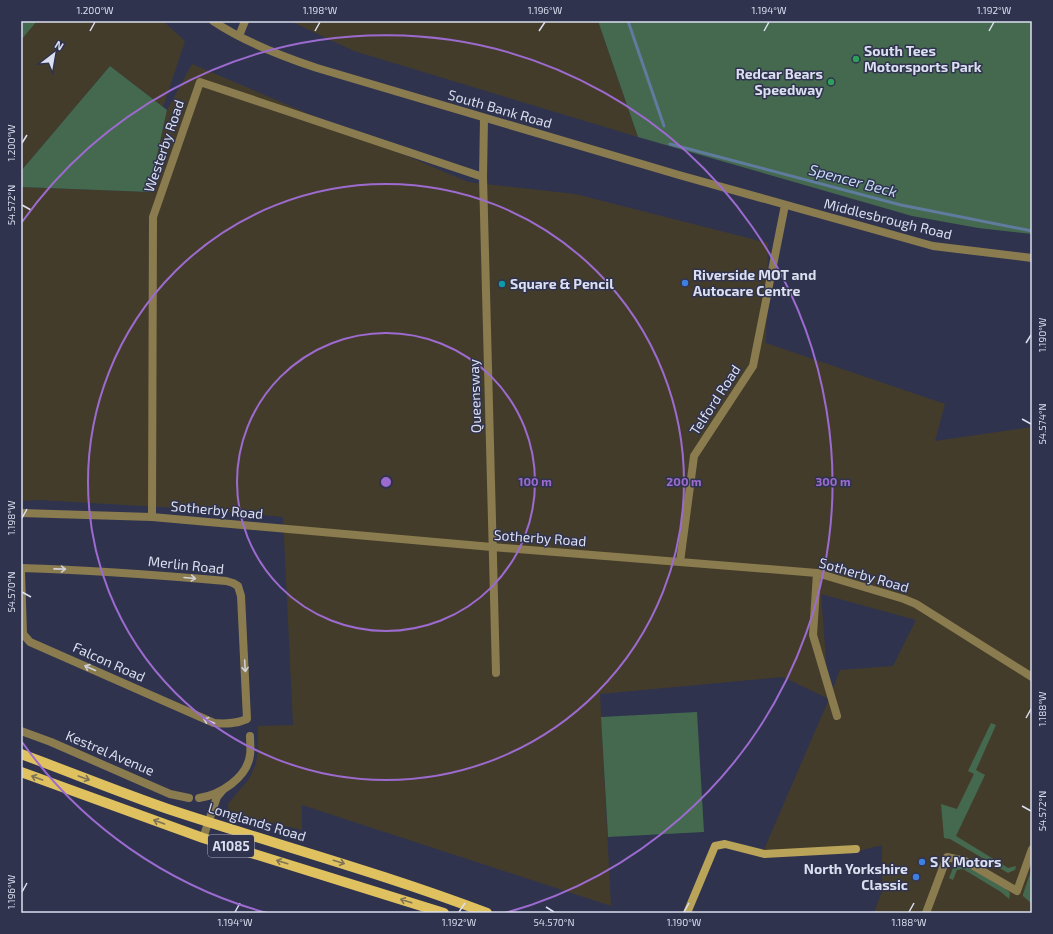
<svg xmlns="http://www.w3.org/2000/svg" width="1053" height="934" font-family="'Exo 2',sans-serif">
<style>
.industrial{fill:#443c2b;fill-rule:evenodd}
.green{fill:#44694e}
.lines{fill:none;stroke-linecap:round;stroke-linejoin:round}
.stream{stroke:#5f7b9e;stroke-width:3}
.street{stroke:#8a7c4f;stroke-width:8}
.secondary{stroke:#baa459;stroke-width:8}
.primary{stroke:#dfc25f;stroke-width:10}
.oneway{stroke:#d0d0d8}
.oneway2{stroke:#7e7356}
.ticks{fill:none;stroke:#dcdff0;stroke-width:1.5}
.ring{fill:none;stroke:#9d6bd0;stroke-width:2}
.leisure-dot{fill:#2e9e5b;stroke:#2f334e;stroke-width:1.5}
.shop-dot{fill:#3f7fe0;stroke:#2f334e;stroke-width:1.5}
.culture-dot{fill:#0f9aa8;stroke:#2f334e;stroke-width:1.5}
.labels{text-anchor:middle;stroke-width:3;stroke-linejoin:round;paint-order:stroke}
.shield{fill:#2f334e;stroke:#a8abbf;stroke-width:1}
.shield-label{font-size:13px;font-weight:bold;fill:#dcdff0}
.poi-label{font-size:14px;font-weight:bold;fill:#dcdff0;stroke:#2f334e;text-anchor:start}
.street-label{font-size:14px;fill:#dcdff0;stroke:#2f334e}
.water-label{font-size:15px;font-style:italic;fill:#c4dbf7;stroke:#2f334e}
.centre{fill:#9d6bd0;stroke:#2f334e;stroke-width:2}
.ring-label{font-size:12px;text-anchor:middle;font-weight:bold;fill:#9d6bd0;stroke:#2f334e;stroke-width:3;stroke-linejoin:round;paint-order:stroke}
.neatline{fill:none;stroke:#dcdff0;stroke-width:1.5}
.ticks-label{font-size:10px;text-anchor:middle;fill:#dcdff0}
</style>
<rect width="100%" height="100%" fill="#2f334e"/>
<!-- industrial -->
<g class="industrial">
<polygon points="21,21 163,21 185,41 163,107 110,66 21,171"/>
<polygon points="290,21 598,21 638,137 354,51"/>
<path d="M192 64 468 182 575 194 768 243 766 343 945 404 935 441 1032 427V913H874L882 891V845L855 852 762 854 829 699 783 677 600 694 611 906 302 805V830L229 813 228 804 249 779 256 764 258 750V726L293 725 283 517 195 509 39 500 21 501V187L149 192 167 110ZM821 594 916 620 893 666 840 670 829 698Z"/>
</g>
<!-- green -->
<g class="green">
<polygon points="21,21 37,21 21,40"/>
<polygon points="598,21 1032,21 1032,234 978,228 912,216 638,137"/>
<polygon points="110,66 167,110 149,192 21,187 21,171"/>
<polygon points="697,712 704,832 608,837 601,717"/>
<polygon points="991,723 996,725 976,770 985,775 956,836 1005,866 1008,868 1016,866 1015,870 1008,873 950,839 944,838 941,804 957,809 974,774 968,771"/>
<polygon points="955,863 963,864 1005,888 1010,893 1009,899 1001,892 963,869 957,870 953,880 949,878"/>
<polygon points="1032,868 1032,904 1023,896 1023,894"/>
</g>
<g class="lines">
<!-- stream -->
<g class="stream">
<polyline points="628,21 664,126"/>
<polyline points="670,144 901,205 1032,231"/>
</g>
<!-- street -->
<g class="street">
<path d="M213 21C244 42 281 56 317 68L679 175 933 246 1032 258"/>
<polyline points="239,36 245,21"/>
<polyline points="484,118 483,177 496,673"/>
<polyline points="21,513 152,517 492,547 817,573 904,599 916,604 1032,677"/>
<polyline points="152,517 153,217 200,82 483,177"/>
<polyline points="680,562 694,456 753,366 785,205"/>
<path d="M21 568C90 570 158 575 226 581L233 583 238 586 241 596 247 719C236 724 226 724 214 723L30 642 23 634 21 572"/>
<polyline points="817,573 813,635 837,716"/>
<polyline points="21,731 51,742 170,794 189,798"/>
<path d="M199 798C220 795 247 778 250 755 251 749 250 742 250 736"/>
<polyline points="203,838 217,797 222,791"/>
<polyline points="926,913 947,857 965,861 1017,891 1032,849"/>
</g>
<!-- secondary -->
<polyline class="secondary" points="687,913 715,846 725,844 764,854 856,849"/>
<!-- primary -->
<g class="primary">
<path d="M21 754C70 772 119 792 168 809 274 844 382 873 487 913"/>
<polyline points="21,772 203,838 444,913"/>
</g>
</g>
<!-- one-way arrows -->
<defs><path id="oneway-shaft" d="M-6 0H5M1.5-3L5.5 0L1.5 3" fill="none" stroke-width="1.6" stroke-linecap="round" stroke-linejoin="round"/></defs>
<g class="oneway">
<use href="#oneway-shaft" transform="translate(60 569) rotate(1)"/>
<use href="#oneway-shaft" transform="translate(190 578) rotate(5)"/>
<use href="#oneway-shaft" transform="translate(245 666) rotate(87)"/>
<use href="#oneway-shaft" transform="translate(90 668) rotate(-156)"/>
<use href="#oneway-shaft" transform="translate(209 721) rotate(-159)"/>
</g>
<g class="oneway2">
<use href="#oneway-shaft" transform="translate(37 778) rotate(-160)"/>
<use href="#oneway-shaft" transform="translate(84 778) rotate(20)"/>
<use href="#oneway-shaft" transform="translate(159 822) rotate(-160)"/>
<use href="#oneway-shaft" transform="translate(282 862) rotate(-163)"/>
<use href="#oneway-shaft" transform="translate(339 862) rotate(17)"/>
<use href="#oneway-shaft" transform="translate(406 901) rotate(-162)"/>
</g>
<!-- ticks -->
<path class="ticks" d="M90 31 95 22M315 31 320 22M539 31 545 22M764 31 769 22M989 31 994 22M22 143 27 135M22 205 31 210M1026 343 1031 335M1022 419 1031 424M22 518 27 509M22 592 31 597M1026 718 1031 709M1022 806 1031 811M22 892 27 883M546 907 554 912M235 912 240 903M459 912 465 903M684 912 689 903M909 912 914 903"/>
<!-- distance rings -->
<g class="ring">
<circle cx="386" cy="482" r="149"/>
<circle cx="386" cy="482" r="298"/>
<path d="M267 913A447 447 0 0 1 22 742M22 222A447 447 0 1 1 505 913"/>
</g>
<!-- markers -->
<g class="leisure-dot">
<circle cx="856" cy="59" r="4"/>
<circle cx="831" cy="82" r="4"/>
</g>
<g class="shop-dot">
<circle cx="685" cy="283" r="4"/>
<circle cx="922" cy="862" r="4"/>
<circle cx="916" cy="877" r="4"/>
</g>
<circle class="culture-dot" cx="502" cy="284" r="4"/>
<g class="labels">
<!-- shield labels -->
<rect class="shield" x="208" y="835" width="46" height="22" rx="3"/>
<g class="shield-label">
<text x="231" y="851">A1085</text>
</g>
<!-- poi labels -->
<g class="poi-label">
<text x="864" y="56">South Tees<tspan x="864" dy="16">Motorsports Park</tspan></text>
<text x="823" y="79" text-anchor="end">Redcar Bears<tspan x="823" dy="16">Speedway</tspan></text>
<text x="693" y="280">Riverside MOT and<tspan x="693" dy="16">Autocare Centre</tspan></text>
<text x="510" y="289">Square &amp; Pencil</text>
<text x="930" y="867">S K Motors</text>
<text x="908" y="874" text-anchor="end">North Yorkshire<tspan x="908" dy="16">Classic</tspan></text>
</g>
<!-- street labels -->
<g class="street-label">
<text transform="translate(500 109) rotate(16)" y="5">South Bank Road</text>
<text transform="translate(164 146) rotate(-71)" y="5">Westerby Road</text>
<text transform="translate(888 219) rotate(14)" y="5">Middlesbrough Road</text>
<text transform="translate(475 396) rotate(-92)" y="5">Queensway</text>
<text transform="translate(715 400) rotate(-57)" y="5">Telford Road</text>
<text transform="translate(217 510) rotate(5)" y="5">Sotherby Road</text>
<text transform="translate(540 538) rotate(4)" y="5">Sotherby Road</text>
<text transform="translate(186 565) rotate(6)" y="5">Merlin Road</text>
<text transform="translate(864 575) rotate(16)" y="5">Sotherby Road</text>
<text transform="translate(109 662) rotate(24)" y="5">Falcon Road</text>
<text transform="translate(110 753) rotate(23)" y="5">Kestrel Avenue</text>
<text transform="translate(257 822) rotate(17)" y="5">Longlands Road</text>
</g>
<!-- water labels -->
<g class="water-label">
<text transform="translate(853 181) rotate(15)" y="5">Spencer Beck</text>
</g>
</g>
<circle cx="386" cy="482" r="6" class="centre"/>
<g class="ring-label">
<text x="535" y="486">100 m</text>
<text x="684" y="486">200 m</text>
<text x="833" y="486">300 m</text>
</g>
<!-- border -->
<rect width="1053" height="934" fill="none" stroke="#2f334e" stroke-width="44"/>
<!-- north arrow -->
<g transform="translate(54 54) rotate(31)" stroke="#2f334e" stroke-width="3" paint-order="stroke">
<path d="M0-3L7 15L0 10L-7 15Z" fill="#dcdff0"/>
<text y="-6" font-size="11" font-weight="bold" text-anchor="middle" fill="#dcdff0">N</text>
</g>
<rect x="22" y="22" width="1009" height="890" class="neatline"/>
<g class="ticks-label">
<text x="95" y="14">1.200°W</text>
<text x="320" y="14">1.198°W</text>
<text x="545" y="14">1.196°W</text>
<text x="769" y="14">1.194°W</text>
<text x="994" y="14">1.192°W</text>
<text transform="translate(11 143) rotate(-90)" y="4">1.200°W</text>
<text transform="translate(11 205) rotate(-90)" y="4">54.572°N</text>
<text transform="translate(1042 335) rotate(-90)" y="4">1.190°W</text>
<text transform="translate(1042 424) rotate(-90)" y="4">54.574°N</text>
<text transform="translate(11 518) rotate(-90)" y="4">1.198°W</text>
<text transform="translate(11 592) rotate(-90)" y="4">54.570°N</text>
<text transform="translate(1042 709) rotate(-90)" y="4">1.188°W</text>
<text transform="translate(1042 811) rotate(-90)" y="4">54.572°N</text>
<text transform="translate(11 892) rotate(-90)" y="4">1.196°W</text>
<text x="235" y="926">1.194°W</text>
<text x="459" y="926">1.192°W</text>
<text x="554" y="926">54.570°N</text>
<text x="684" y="926">1.190°W</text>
<text x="909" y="926">1.188°W</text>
</g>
</svg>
